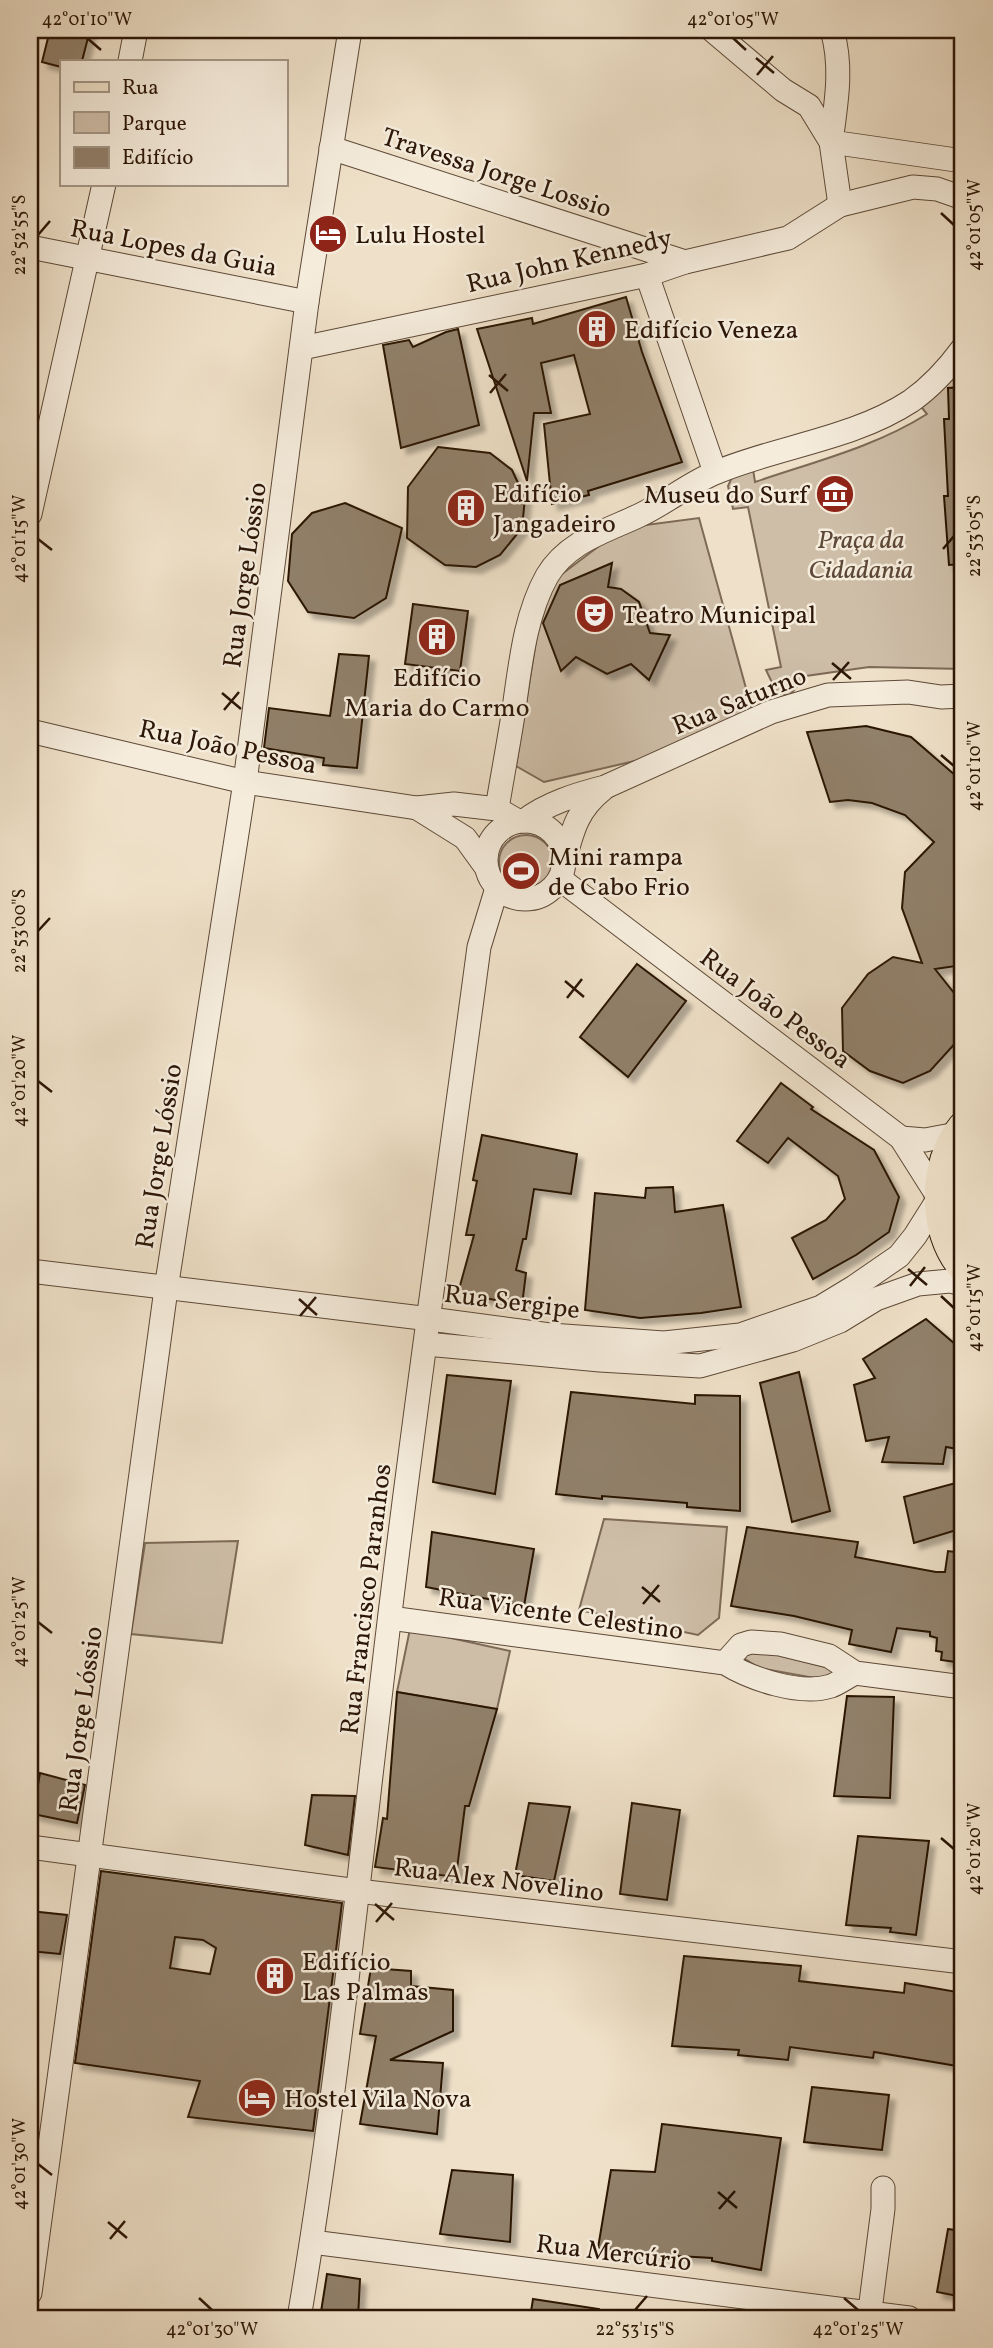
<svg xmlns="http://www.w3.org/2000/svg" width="993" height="2348" font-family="Vollkorn,serif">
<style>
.green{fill:#cebea8;stroke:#7d6a57;stroke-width:2}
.building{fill:#91806b;stroke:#2c1606;stroke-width:2;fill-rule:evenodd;filter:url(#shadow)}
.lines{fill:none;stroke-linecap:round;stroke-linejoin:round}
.minor-casing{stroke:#5d4937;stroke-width:25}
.major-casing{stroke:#2c1606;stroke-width:32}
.minor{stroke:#f5ecdc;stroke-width:23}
.major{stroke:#efe1c9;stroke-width:30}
.ticks{fill:none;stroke:#2c1606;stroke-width:2.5}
.labels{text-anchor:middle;stroke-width:5;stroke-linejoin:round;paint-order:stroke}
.street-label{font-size:26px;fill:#2c1606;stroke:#f5ecdc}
.poi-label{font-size:26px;fill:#2c1606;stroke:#f5ecdc;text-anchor:start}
.park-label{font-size:26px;font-style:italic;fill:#5d4837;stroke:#f5ecdc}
.neatline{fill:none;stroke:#2c1606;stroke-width:2.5}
.ticks-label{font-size:18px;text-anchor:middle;fill:#2c1606}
</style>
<defs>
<filter id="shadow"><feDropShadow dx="6" dy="6" stdDeviation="2" flood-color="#0004"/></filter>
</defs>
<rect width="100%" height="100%" fill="#efe1c9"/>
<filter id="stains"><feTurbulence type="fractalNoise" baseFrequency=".00286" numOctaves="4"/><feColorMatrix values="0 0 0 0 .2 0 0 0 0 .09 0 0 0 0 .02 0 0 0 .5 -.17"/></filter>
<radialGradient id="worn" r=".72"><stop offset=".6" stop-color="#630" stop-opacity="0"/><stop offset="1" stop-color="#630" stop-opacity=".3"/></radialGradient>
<!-- green -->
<g class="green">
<path d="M963 359V669L869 667 806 676 789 696 777 693 766 670 781 667 748 507 733 509 728 486 733 475 753 469 755 482C813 462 875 447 927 414L918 403Z"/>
<polygon points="699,518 752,710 639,760 544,782 516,766 537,635 554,580 623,528"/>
<circle cx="526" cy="862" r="27"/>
<polygon points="604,1519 727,1527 719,1618 698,1635 579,1610"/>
<polygon points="238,1541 222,1643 131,1634 145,1543"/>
<polygon points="410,1629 510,1651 497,1709 397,1692"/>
<polygon points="754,1649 838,1670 831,1681 759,1668 742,1657"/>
</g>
<!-- building -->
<g class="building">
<polygon points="50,30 90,30 82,61 61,61 61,67 42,62"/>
<polygon points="626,297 642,352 682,462 588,491 589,495 552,504 544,424 590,414 574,355 541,363 551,413 534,413 527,481 477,329 532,318 533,324"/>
<polygon points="458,329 479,425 401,448 383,345 409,340 413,347 446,332"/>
<polygon points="963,387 963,564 949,565 944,496 948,496 944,419 949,419 948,388"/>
<polygon points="438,447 490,453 512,470 525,498 522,528 500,555 476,567 445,565 407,538 408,487"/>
<polygon points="345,503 402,528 386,598 354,618 308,612 288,581 292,534 312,513"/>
<polygon points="612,563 608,587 621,589 639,602 650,633 670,635 649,680 631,664 607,674 576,657 561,671 543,623 560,585"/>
<polygon points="413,604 468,611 460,671 405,664"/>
<polygon points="339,654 369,656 357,768 323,765 324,758 264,748 269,708 330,716"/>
<polygon points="866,726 911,737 963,782 963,965 935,969 962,1003 959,1039 930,1071 903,1083 870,1071 843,1051 842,1008 868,974 893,957 922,963 902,908 905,872 934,842 905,815 872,803 848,800 830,802 807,732"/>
<polygon points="637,964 686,1001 628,1077 580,1037"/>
<polygon points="781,1083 813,1107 811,1109 874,1150 899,1197 889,1232 856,1255 813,1279 792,1238 826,1220 845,1199 838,1176 788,1138 768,1163 737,1141"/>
<polygon points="482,1135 577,1154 571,1194 534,1189 526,1239 523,1239 516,1270 526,1273 522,1305 458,1293 474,1235 466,1235 477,1181 473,1180"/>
<polygon points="673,1187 675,1212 723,1205 741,1307 701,1313 640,1318 585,1310 595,1193 645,1198 646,1188"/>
<polygon points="926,1319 963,1351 963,1450 946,1447 943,1464 882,1462 889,1437 866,1441 854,1385 875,1378 863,1359"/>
<polygon points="799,1372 830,1511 792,1522 760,1383"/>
<polygon points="447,1375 511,1381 495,1494 433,1482"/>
<polygon points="571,1392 695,1404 695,1395 740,1396 740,1511 687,1507 687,1503 602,1496 602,1499 556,1494"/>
<polygon points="963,1481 963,1528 914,1543 904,1497"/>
<polygon points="747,1527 858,1542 855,1557 936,1572 945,1572 948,1551 963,1553 963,1663 941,1660 942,1652 936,1651 937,1638 930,1636 930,1632 897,1628 891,1652 849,1644 852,1630 794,1616 731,1606"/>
<polygon points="432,1532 534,1549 524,1606 426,1587"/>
<polygon points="397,1692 497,1709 469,1806 465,1806 456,1877 375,1867 383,1818 387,1819"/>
<polygon points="847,1696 894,1697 890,1798 834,1796"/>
<polygon points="40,1773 85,1785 77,1823 33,1814"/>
<polygon points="312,1795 355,1796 348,1855 305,1845"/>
<polygon points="529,1803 570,1807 554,1881 515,1875"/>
<polygon points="632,1803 680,1810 667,1900 620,1894"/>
<polygon points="858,1836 929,1841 916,1935 890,1932 891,1928 846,1925"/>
<path d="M101 1871 342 1903 313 2131 188 2117 200 2081 75 2063ZM175 1937 203 1940 216 1948 210 1974 170 1968Z"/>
<polygon points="30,1911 67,1915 60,1954 30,1951"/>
<polygon points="684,1956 801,1966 799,1981 904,1993 905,1983 963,1993 963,2067 874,2052 873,2058 790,2047 788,2060 738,2055 739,2050 672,2046"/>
<polygon points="371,1968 411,1971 411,1986 453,1990 453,2031 390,2060 443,2063 437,2134 360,2124 376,2036 360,2034"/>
<polygon points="812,2087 889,2095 882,2150 804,2142"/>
<polygon points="662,2124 781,2138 761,2270 712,2261 712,2258 642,2254 598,2248 611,2170 655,2172"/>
<polygon points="452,2170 513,2175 510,2242 440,2234"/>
<polygon points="948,2229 963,2231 963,2297 937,2292"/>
<polygon points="327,2274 360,2279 358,2318 320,2318"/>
<polygon points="533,2299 599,2309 599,2318 530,2318"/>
</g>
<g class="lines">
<!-- minor casing -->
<g class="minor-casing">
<g id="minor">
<polyline points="712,30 783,90 809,106 831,142 840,205"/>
<path d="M832 30C843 67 836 104 831 142L963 161"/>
<polyline points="130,61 136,30"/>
<polyline points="331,148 685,262"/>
<polyline points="30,247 307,302"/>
<polyline points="647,275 715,472"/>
<polyline points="302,348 647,275 685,262 788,238 840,205 913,187 937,189 963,198"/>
<polyline points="30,514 104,184"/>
<polyline points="30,731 245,782 417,808 454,804 497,809 518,821"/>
<polyline points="417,808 465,838 486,867"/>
<path d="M497 809C502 778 508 747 513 715 520 669 524 617 547 576 567 542 604 532 638 516 665 504 689 483 717 472 780 446 853 439 911 401 931 387 949 367 963 348"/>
<circle cx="525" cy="860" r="39"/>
<path d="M524 821C547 803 578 794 605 787L771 712 828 695 908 692 941 697 963 696"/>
<path d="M565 858C573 828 578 809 603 789"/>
<polyline points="901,1138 925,1140 957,1134"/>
<polyline points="30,1271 430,1319 550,1335 664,1343 740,1335 821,1307 854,1287 899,1256 915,1236 939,1198 901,1138 560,879"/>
<polyline points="426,1344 600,1360 700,1366 793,1340 840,1321 876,1299 918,1284 950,1281 963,1284"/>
<path d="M390 1618 725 1663C751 1679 801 1696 831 1686 839 1683 847 1677 855 1673"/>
<polyline points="725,1663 741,1645 751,1642 780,1644 829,1656 855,1673 963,1687"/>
<polyline points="30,1847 358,1891 963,1962"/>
<polyline points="312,2242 909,2318"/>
<polyline points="30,2293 166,1289 245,782 307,302 350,30"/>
<path d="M299 2318C338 2088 361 1854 389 1622 416 1397 449 1172 479 947L497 888"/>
<polyline points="869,2318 883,2209 883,2188"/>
</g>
</g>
<!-- major casing -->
<g class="major-casing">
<path id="major" d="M963 1127C932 1164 932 1231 963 1267"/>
</g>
<!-- minor -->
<use href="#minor" class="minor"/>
<!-- major -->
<use href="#major" class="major"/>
</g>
<!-- ticks -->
<path class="ticks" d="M87 38 101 50M733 38 746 50M756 58 774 73M757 75 773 56M941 213 954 225M38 235 50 221M489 375 508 391M490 393 506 374M38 539 52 550M943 549 954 536M832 663 851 679M833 680 849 662M222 693 241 709M224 710 239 692M941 755 954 766M38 931 50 918M565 981 584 997M567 998 582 979M38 1081 52 1092M908 1269 927 1285M910 1286 925 1267M941 1296 954 1308M299 1299 317 1315M300 1316 316 1297M642 1587 660 1602M643 1604 659 1585M38 1622 52 1633M941 1838 954 1849M375 1904 394 1920M376 1922 392 1903M38 2164 52 2175M718 2192 737 2208M719 2209 735 2191M108 2222 127 2238M110 2239 125 2221M199 2298 212 2310M844 2298 858 2310M635 2310 647 2296"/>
<!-- icons -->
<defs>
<g id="hotel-disc" transform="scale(2.0125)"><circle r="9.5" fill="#8f2418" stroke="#f5ecdc"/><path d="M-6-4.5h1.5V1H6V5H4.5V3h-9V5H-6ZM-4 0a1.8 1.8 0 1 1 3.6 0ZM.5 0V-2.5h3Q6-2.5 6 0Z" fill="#fff"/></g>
<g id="building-disc" transform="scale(2.0125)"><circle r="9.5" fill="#8f2418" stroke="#f5ecdc"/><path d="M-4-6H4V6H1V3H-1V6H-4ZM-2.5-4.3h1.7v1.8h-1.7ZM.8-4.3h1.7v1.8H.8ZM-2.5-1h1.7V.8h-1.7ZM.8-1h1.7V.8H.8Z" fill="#fff"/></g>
<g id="museum-disc" transform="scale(2.0125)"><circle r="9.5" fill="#8f2418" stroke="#f5ecdc"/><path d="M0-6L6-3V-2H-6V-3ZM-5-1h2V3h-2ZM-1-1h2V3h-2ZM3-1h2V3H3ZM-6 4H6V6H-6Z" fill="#fff"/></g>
<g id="theatre-disc" transform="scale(2.0125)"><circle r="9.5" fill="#8f2418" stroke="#f5ecdc"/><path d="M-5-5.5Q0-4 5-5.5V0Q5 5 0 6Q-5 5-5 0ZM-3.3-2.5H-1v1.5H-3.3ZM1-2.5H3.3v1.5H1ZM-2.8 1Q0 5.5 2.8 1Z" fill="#fff"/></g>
<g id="stadium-disc" transform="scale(2.0125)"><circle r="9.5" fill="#8f2418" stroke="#f5ecdc"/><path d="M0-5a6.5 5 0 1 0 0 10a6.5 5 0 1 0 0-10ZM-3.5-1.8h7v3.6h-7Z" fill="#fff"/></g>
</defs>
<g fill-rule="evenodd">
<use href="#hotel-disc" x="328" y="234"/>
<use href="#building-disc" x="597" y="329"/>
<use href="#museum-disc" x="835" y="494"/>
<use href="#building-disc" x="466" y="508"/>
<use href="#theatre-disc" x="595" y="614"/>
<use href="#building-disc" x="437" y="637"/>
<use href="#stadium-disc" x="521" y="871"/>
<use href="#building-disc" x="275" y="1976"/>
<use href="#hotel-disc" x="257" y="2098"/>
</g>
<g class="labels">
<!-- street labels -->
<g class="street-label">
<text transform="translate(497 172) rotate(18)" y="9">Travessa Jorge Lossio</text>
<text transform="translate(174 247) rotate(11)" y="9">Rua Lopes da Guia</text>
<text transform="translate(569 260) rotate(-13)" y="9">Rua John Kennedy</text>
<text transform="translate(244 575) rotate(-82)" y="9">Rua Jorge Lóssio</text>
<text transform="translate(739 700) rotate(-22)" y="9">Rua Saturno</text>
<text transform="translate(228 746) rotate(12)" y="9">Rua João Pessoa</text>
<text transform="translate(776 1008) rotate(37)" y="9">Rua João Pessoa</text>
<text transform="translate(158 1156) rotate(-81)" y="9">Rua Jorge Lóssio</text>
<text transform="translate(512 1301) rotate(7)" y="9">Rua Sergipe</text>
<text transform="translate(365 1599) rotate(-83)" y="9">Rua Francisco Paranhos</text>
<text transform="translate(561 1613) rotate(8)" y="9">Rua Vicente Celestino</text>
<text transform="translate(80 1719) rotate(-82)" y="9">Rua Jorge Lóssio</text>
<text transform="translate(499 1879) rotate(7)" y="9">Rua Alex Novelino</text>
<text transform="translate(614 2252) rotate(7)" y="9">Rua Mercúrio</text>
</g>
<!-- poi labels -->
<g class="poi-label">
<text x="355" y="243">Lulu Hostel</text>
<text x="624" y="338">Edifício Veneza</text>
<text x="493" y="502">Edifício<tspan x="493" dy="30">Jangadeiro</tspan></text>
<text x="808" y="503" text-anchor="end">Museu do Surf</text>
<text x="622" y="623">Teatro Municipal</text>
<text x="437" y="686" text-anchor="middle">Edifício<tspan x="437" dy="30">Maria do Carmo</tspan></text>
<text x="548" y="865">Mini rampa<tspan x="548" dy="30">de Cabo Frio</tspan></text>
<text x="302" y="1970">Edifício<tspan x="302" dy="30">Las Palmas</tspan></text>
<text x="284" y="2107">Hostel Vila Nova</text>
</g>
<!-- park labels -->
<g class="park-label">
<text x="861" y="548">Praça da<tspan x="861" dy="30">Cidadania</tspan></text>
</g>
</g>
<!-- margin -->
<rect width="993" height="2348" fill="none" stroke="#efe1c9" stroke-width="77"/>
<!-- legend -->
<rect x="60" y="60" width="228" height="126" fill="#f5ecdc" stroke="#a59686" stroke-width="2"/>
<rect x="74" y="82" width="35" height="10" fill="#efe1c9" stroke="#a59686" stroke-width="2"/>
<text x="122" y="94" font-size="21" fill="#2c1606">Rua</text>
<rect x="74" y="112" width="35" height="21" fill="#cebea8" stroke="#a59686" stroke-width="2"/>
<text x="122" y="130" font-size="21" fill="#2c1606">Parque</text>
<rect x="74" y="147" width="35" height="21" fill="#91806b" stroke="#a59686" stroke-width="2"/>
<text x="122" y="164" font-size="21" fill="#2c1606">Edifício</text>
<rect x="38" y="38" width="916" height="2272" class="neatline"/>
<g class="ticks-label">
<text x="87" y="25">42°01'10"W</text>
<text x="733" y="25">42°01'05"W</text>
<text transform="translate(974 225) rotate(-90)" y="6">42°01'05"W</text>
<text transform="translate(19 235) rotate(-90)" y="6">22°52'55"S</text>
<text transform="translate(974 536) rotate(-90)" y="6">22°53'05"S</text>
<text transform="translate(19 539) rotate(-90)" y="6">42°01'15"W</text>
<text transform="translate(974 766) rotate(-90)" y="6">42°01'10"W</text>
<text transform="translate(19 931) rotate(-90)" y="6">22°53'00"S</text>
<text transform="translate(19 1081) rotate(-90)" y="6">42°01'20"W</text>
<text transform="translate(974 1308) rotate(-90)" y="6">42°01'15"W</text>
<text transform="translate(19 1622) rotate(-90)" y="6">42°01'25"W</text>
<text transform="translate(974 1849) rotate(-90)" y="6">42°01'20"W</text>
<text transform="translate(19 2164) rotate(-90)" y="6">42°01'30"W</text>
<text x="212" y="2335">42°01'30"W</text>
<text x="635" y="2335">22°53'15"S</text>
<text x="858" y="2335">42°01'25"W</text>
</g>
<rect width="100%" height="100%" filter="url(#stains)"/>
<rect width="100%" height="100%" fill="url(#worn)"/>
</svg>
